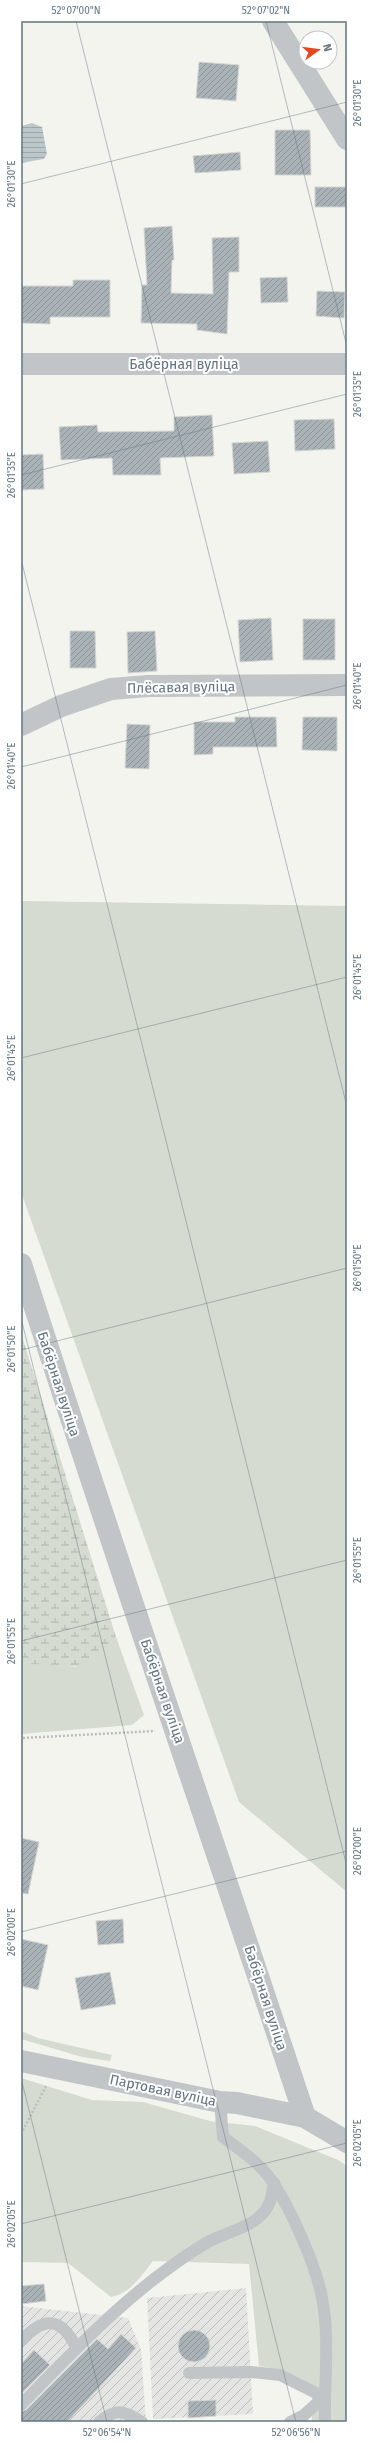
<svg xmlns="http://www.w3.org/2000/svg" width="368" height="2443" font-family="'Fira Sans',sans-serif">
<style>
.industrial{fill:url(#industrial-furrows)}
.green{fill:#d5dbd0}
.wetland{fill:url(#wetland-marsh)}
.water{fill:url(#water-rules)}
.building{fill:url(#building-hatch);stroke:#d5d5d2}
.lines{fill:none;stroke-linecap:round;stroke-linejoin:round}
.path{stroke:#bbbdbf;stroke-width:2.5;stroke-dasharray:2 2;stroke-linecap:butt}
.lane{stroke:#c1c5c8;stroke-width:12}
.street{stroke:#c1c5c8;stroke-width:22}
.ticks{fill:none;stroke:#627481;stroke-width:1;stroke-opacity:0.45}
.labels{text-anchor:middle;stroke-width:4;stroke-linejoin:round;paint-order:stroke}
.street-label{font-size:14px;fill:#627481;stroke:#fff}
.neatline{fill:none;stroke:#627481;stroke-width:1.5}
.ticks-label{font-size:10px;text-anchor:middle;fill:#627481}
</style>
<defs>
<pattern id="industrial-furrows" width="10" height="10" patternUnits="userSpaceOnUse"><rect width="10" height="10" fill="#e4e5e3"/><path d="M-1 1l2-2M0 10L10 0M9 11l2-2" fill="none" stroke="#bcbebd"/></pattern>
<pattern id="wetland-marsh" width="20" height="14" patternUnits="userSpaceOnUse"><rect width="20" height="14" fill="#d5dbd0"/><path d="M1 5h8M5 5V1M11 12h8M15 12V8" fill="none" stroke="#b0b6ae"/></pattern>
<pattern id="water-rules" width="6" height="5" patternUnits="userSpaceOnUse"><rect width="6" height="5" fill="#bcc7cc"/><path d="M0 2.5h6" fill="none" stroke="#9ca6ab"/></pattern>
<pattern id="building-hatch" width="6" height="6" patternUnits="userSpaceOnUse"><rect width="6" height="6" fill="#a9b2b6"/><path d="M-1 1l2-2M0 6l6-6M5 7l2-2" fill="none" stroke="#8d9599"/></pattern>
</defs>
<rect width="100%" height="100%" fill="#f4f4ef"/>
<!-- industrial -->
<g class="industrial">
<polygon points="246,2288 253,2414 153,2419 147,2298"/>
<polygon points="21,2306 128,2318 141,2349 146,2422 21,2422"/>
</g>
<!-- green -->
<g class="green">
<polygon points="21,901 347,906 347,1892 239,1802 21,1192"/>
<polygon points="116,1637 144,1715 132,1725 21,1734 21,1664 35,1662 75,1667"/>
<polygon points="21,2031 38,2038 112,2055 110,2061 82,2057 21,2039"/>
<path d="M21 2078 92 2100 143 2102 210 2121 255 2126 338 2160 347 2166V2422H312V2398L298 2378 277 2369 259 2366 249 2264 153 2261C141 2276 131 2293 111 2297L68 2263 21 2262Z"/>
</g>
<!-- wetland -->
<path class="wetland" d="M21 1333 116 1637C104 1648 91 1661 76 1666 68 1669 36 1662 21 1664Z"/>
<!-- water -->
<polygon class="water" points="32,123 42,127 47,154 44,159 21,163 21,126"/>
<!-- building -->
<g class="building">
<polygon points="199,62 239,65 236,101 196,98"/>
<polygon points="275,130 310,130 311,175 275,175"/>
<polygon points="240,152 241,170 195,173 193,156"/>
<rect x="315" y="187" width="32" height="20"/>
<polygon points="172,226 174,260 172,260 171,293 213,294 212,238 239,237 239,272 229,272 227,334 197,330 197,324 141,323 142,285 147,285 144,228"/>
<polygon points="287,277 288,302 261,303 260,278"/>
<polygon points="73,280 110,280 110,317 50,317 50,324 21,323 21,286 73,286"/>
<polygon points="317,291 345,292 344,318 316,316"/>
<polygon points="212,415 214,456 160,458 161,475 113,475 112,458 61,460 59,427 97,425 98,432 174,431 174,417"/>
<polygon points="334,419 335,449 295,451 294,420"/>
<polygon points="268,441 270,472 234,474 232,443"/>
<polygon points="43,454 44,489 21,490 21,455"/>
<polygon points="271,618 273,660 240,662 238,620"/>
<rect x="303" y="619" width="32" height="41"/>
<polygon points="70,631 95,631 96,668 70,668"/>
<polygon points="155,631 157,671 128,673 127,632"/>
<polygon points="235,717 276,717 277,747 213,747 213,754 194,755 194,722 235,722"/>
<polygon points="303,717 337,717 337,751 302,750"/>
<polygon points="127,724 150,725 149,769 125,768"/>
<polygon points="21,1838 39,1842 28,1894 21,1893"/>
<polygon points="123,1919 124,1943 98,1945 96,1921"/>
<polygon points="21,1939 48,1945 38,1990 21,1986"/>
<polygon points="110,1972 116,2004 81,2010 75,1978"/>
<polygon points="44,2284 46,2301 21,2304 21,2286"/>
<circle cx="194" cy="2346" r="16"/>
<polygon points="121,2334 136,2348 67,2422 21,2422 21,2412 26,2410 97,2339 108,2349"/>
<polygon points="34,2350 50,2365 21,2394 21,2364"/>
<polygon points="216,2400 216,2416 188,2418 188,2401"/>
</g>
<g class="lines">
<!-- path -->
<g class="path">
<polyline points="23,1738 155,1731"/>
<polyline points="21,2134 46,2086"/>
</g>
<!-- lane -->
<g class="lane">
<path d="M220 2102 223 2137C241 2151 262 2164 274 2184 292 2212 316 2265 322 2298 330 2338 324 2381 325 2422"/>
<path d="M21 2341C44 2316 61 2317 76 2347"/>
<polyline points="189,2373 251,2372 280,2375 324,2397 304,2415 290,2422"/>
<path d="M21 2405C78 2346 135 2286 206 2243 226 2231 258 2228 269 2204 272 2198 272 2190 274 2183"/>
<path d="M99 2422C117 2407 123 2411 142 2422"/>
</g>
<!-- street -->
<g class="street">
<polyline points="273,21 347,139"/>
<polyline points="21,364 347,364"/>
<polyline points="21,725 61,706 111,689 148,686 347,685"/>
<path d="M21 1264C112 1549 211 1833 305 2117"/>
<polyline points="21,2061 220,2102 237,2103 305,2117 347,2142"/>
</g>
</g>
<!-- ticks -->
<path class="ticks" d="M76 21 347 1107M266 21 347 347M21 184 347 102M21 475 347 394M21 559 347 1867M21 767 347 685M21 1058 347 977M21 1318 296 2422M21 1350 347 1268M21 1641 347 1560M21 1932 347 1851M21 2078 107 2422M21 2224 347 2143"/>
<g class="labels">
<!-- street labels -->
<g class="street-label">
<text x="184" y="369">Бабёрная вуліца</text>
<text transform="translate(181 687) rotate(-1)" y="5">Плёсавая вуліца</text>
<text transform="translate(59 1384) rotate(72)" y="5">Бабёрная вуліца</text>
<text transform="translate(163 1691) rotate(71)" y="5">Бабёрная вуліца</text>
<text transform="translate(266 1998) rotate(72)" y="5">Бабёрная вуліца</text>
<text transform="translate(163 2090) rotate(12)" y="5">Партовая вуліца</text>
</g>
</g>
<!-- border -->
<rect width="368" height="2443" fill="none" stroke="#ffffff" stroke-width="44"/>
<!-- north arrow -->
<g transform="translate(318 50) rotate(76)"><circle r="19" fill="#ffffff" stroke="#c0c7cd"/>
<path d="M0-3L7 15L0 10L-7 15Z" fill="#e5481e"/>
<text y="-6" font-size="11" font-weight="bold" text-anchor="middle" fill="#627481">N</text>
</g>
<rect x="22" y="22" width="324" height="2399" class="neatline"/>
<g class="ticks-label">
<text x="76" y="14">52°07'00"N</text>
<text x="266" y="14">52°07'02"N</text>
<text transform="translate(357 103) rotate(-90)" y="4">26°01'30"E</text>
<text transform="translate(11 184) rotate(-90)" y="4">26°01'30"E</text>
<text transform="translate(357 394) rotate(-90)" y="4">26°01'35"E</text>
<text transform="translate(11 475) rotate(-90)" y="4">26°01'35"E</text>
<text transform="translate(357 686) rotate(-90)" y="4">26°01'40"E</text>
<text transform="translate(11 766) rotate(-90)" y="4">26°01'40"E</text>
<text transform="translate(357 977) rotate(-90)" y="4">26°01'45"E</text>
<text transform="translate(11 1058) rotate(-90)" y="4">26°01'45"E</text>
<text transform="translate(357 1268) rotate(-90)" y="4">26°01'50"E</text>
<text transform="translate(11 1349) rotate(-90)" y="4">26°01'50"E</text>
<text transform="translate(357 1560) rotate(-90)" y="4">26°01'55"E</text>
<text transform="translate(11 1641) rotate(-90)" y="4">26°01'55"E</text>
<text transform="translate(357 1851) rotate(-90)" y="4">26°02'00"E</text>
<text transform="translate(11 1932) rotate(-90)" y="4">26°02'00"E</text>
<text transform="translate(357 2143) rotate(-90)" y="4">26°02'05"E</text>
<text transform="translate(11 2224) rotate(-90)" y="4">26°02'05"E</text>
<text x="107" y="2436">52°06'54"N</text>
<text x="296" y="2436">52°06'56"N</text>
</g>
</svg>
